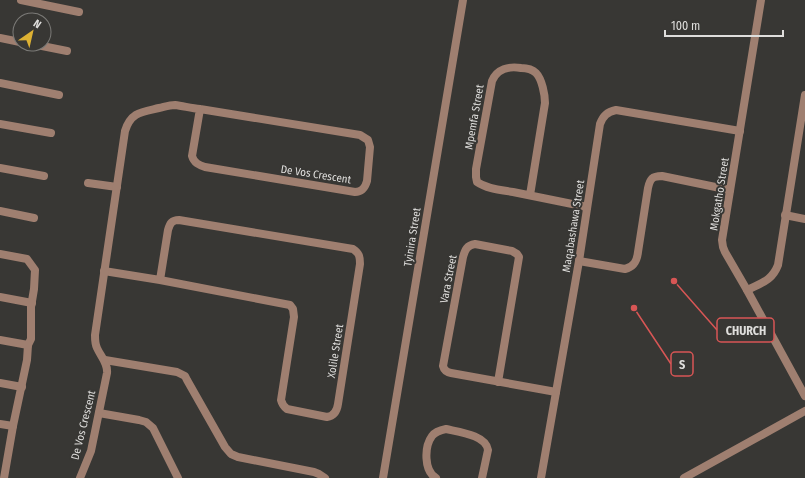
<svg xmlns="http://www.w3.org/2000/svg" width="805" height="478" font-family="'Fira Sans Condensed',sans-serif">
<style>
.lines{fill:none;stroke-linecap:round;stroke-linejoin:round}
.minor{stroke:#9f7f70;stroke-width:8}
.tertiary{stroke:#9f7f70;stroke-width:8}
.labels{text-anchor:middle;stroke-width:4;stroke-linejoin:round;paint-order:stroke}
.street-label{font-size:11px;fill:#dfdedc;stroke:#383734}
.leader{fill:none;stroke:#d85655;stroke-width:1.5}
.callout-dot{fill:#d85655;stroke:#383734;stroke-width:1.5}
.callout{fill:#383734;stroke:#d85655;stroke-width:1.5}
.callout-label{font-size:12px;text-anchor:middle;font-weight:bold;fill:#dfdedc}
</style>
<rect width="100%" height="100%" fill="#383734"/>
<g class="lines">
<!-- minor -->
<g class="minor">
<polyline points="21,0 79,12"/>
<polyline points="761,0 722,240 723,247 725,252 747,290 805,396"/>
<polyline points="0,38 20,42"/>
<polyline points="32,44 67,51"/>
<polyline points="0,83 59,95"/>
<polyline points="0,124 51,133"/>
<polyline points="0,168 44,176"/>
<polyline points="88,183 117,187"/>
<path d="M530 195 545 103C545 95 542 79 536 73 532 69 526 68 521 68 509 66 497 69 492 81L476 169V177L477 182C487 189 501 190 513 192 538 197 563 202 587 207"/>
<polyline points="0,211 34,218"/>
<polyline points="785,215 805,219"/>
<polyline points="0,254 27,259 35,270 34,289 31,307 31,339 28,345 27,360 13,426 4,478"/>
<path d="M579 261 625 269C634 267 637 261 638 252L648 188C650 179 652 176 662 176L730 190"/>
<path d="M104 271 160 280 290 305 293 309 294 317 281 400C282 404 283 406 287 409L327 417C334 416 337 411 338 404L360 264C360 256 359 253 353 249L179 220C172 220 170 223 168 230L160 280"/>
<path d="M747 290C761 283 772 281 778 265L805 95"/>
<polyline points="0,297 32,303"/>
<polyline points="0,340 28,345"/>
<polyline points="105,360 177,372 185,376 187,380 225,447 231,454 238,457 314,472 319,474 325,478"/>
<path d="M498 382 519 257 517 254 512 251 475 244C467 245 465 250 463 257L443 366C444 370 446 372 451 373L556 392"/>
<polyline points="0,383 22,387"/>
<polyline points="99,413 139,420 146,422 153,428 178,478"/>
<polyline points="0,424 13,426"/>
<path d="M80 478 91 451 107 373C108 363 101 357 97 348 95 344 95 340 95 335L125 131C131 112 142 112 159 108 164 107 169 105 175 105 183 106 191 108 200 109L360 135 368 140 370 147 367 181C365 188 362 192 355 192L205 167C199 165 194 163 192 156L200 109"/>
<path d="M436 478C424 471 424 447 432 436 435 432 441 430 446 429 459 432 486 435 488 450L482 478"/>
<path d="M541 478 579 261 600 124C603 116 607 112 616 110L740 131"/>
<polyline points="684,478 805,411"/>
</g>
<!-- tertiary -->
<polyline class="tertiary" points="383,478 463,0"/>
</g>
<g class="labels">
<!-- street labels -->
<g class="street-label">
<text transform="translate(474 117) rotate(-80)" y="4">Mpemfa Street</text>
<text transform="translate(316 174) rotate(9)" y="4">De Vos Crescent</text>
<text transform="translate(719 194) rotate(-81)" y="4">Mokgatho Street</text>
<text transform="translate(573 226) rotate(-81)" y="4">Maqabashawa Street</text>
<text transform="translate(412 237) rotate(-81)" y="4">Tyinira Street</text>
<text transform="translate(448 279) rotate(-79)" y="4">Vara Street</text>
<text transform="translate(335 351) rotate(-81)" y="4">Xolile Street</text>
<text transform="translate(83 425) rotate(-76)" y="4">De Vos Crescent</text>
</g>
</g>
<!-- callouts -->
<path class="leader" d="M674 281L717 330M634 308L671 364"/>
<g class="callout-dot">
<circle cx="674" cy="281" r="4"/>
<circle cx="634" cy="308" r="4"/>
</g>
<g class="callout">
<rect x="717" y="318" width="57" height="24" rx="4"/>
<rect x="671" y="352" width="22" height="24" rx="4"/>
</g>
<g class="callout-label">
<text x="746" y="335">CHURCH</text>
<text x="682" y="369">S</text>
</g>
<!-- north arrow -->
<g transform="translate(32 32) rotate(34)"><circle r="19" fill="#383734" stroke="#7b7a77"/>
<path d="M0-3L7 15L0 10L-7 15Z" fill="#ddb133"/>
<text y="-6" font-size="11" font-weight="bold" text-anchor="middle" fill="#dfdedc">N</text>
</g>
<!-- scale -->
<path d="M665 30v6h118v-6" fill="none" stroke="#dfdedc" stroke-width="2"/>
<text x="671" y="30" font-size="12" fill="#dfdedc" stroke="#383734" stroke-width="3" paint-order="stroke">100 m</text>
</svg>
